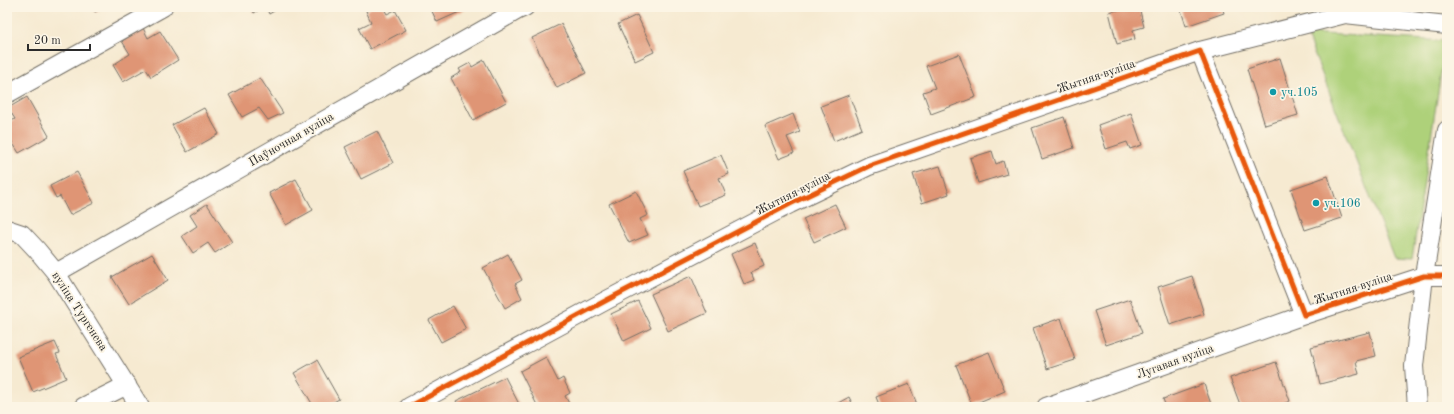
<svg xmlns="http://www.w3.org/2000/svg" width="1454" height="414" font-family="'Old Standard TT',serif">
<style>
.green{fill:#aed17a;stroke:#6c7e52}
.building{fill:#df9575}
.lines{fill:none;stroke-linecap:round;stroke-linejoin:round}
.minor-casing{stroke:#726e65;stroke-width:20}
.minor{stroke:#fff;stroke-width:18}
.cycleway-casing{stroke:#fcf5e5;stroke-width:8}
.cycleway{stroke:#e8590c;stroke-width:5}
.culture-dot{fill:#0f9aa8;stroke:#fcf5e5;stroke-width:1.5}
.labels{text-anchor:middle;stroke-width:3.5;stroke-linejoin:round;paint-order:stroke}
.street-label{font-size:12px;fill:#2b2b2b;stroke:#fcf5e5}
.culture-label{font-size:12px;fill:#0d838f;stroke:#fcf5e5;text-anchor:start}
</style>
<rect width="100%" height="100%" fill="#fcf5e5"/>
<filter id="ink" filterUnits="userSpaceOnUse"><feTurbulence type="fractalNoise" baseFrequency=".025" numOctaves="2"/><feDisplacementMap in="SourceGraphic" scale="8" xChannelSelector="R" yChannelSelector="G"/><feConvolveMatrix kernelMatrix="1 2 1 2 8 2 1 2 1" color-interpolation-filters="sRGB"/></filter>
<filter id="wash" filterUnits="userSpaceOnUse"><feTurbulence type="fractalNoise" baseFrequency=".012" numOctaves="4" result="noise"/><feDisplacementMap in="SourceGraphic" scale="16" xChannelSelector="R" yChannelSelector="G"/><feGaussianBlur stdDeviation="0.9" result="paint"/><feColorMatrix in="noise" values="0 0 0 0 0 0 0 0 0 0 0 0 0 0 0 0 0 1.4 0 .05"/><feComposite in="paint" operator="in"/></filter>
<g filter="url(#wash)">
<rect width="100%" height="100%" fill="#f6ead1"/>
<!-- green -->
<polygon class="green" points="1306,33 1446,41 1412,259 1394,258"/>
<g id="blocks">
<!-- building -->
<g class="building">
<polygon points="91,7 104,7 95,12"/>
<polygon points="251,7 264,7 254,13"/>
<polygon points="266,7 281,7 269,14"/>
<polygon points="373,7 383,7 387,14 395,10 406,30 370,49 359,28 371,22 366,11"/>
<polygon points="430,7 465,7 466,9 437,22"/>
<polygon points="1131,7 1139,7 1144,27 1133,30 1135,39 1117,44 1109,12"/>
<polygon points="1180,7 1222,7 1224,13 1186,26"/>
<polygon points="637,15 654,52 635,61 618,24"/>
<polygon points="561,24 586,73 557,88 532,38"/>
<polygon points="143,28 148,38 160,31 178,60 151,77 146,69 123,82 113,65 130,54 122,41"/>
<polygon points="959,54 976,97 931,114 923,92 935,88 926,66"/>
<polygon points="1280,58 1298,115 1265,125 1247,69"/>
<polygon points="484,60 506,102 473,120 451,78 461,72 459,69 470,63 472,67"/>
<polygon points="260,78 283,113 268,120 259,108 242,117 229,95"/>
<polygon points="849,95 862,129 834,141 821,106"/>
<polygon points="27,97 49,136 19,153 7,134 7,123 15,119 8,108"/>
<polygon points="204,108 219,134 187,152 172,125"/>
<polygon points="1131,113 1142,145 1130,149 1127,142 1106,149 1098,125"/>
<polygon points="793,114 800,132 787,137 794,153 779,159 765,126"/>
<polygon points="1064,117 1074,148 1042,159 1032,128"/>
<polygon points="377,131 393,163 361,179 345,147"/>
<polygon points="992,151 996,164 1003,161 1007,174 978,183 970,158"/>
<polygon points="721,155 729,174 719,178 726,195 698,206 683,171"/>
<polygon points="940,166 949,194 922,203 913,174"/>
<polygon points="77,172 94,203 70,215 60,196 56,198 50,186"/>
<polygon points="1328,176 1342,218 1305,230 1291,189"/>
<polygon points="296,179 313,210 286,225 269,193"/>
<polygon points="636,191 648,215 640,219 648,235 629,243 609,204"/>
<polygon points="207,204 232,242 215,253 208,243 193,253 182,236 197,226 190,215"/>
<polygon points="835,204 846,227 814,242 803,219"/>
<polygon points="755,243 764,266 751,272 754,280 744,284 731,254"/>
<polygon points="152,254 168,280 129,304 112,277"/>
<polygon points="508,254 522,280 515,284 522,298 505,308 483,268"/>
<polygon points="691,276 707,313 668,331 651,294"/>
<polygon points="1192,276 1204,314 1170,325 1158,287"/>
<polygon points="1130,299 1142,333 1106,345 1094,311"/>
<polygon points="638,301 651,328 624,341 611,314"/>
<polygon points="453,306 466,329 441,342 429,320"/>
<polygon points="1061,318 1075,360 1047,369 1033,328"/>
<polygon points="1370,332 1376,356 1356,361 1359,374 1320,384 1311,347"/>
<polygon points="55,342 60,353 56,354 66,378 33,392 18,357"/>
<polygon points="989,352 1005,391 972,405 956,365"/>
<polygon points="546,357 558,381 563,378 570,393 565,396 571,407 538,407 520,371"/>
<polygon points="317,360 339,399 325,407 314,407 294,373"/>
<polygon points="1276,362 1290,401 1275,407 1241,407 1230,378"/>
<polygon points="505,377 519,404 514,407 459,407 456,401"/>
<polygon points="909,384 918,407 880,407 876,397"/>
<polygon points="1204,384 1212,407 1166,407 1163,399"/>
<polygon points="849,397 854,407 831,407"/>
</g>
</g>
</g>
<g filter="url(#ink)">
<use href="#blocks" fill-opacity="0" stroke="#726e65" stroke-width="1"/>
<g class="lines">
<!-- minor casing -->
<g class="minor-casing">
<g id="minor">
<polyline points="1200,51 1345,14 1447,25"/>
<polyline points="7,94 163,7"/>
<polyline points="7,229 22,234 37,250 56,273 140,407"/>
<polyline points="56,273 518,10 525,7"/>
<polyline points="83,407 127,385"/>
<polyline points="409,407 607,300 790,204 869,166 1200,51 1304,315 1424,276 1447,276"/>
<polyline points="1046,407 1304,315"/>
<polyline points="1417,407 1414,366 1424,276 1447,130"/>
</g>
</g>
<!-- minor -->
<use href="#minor" class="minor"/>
<!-- cycleway casing -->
<g class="cycleway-casing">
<polyline id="cycleway" points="409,407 607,300 790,204 869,166 1200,51 1304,315 1424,276 1447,276"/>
</g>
<!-- cycleway -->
<use href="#cycleway" class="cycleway"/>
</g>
</g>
<!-- markers -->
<g class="culture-dot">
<circle cx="1273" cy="92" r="4"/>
<circle cx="1316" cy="203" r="4"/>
</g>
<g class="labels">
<!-- street labels -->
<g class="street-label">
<text transform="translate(1096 76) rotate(-19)" y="4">Жытняя вуліца</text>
<text transform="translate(291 139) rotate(-30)" y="4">Паўночная вуліца</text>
<text transform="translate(793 193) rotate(-27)" y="4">Жытняя вуліца</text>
<text transform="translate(1353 288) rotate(-18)" y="4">Жытняя вуліца</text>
<text transform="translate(80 311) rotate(57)" y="4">вуліца Тургенева</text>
<text transform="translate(1175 361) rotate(-20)" y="4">Лугавая вуліца</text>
</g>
<!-- culture labels -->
<g class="culture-label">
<text x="1281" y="96">уч.105</text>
<text x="1324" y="207">уч.106</text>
</g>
</g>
<!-- margin -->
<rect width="1454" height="414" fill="none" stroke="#fcf5e5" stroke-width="24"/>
<!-- scale -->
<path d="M28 44v6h62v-6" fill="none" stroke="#2b2b2b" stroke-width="2"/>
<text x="34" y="44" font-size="12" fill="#2b2b2b" stroke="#fcf5e5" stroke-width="3" paint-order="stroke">20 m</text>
</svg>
